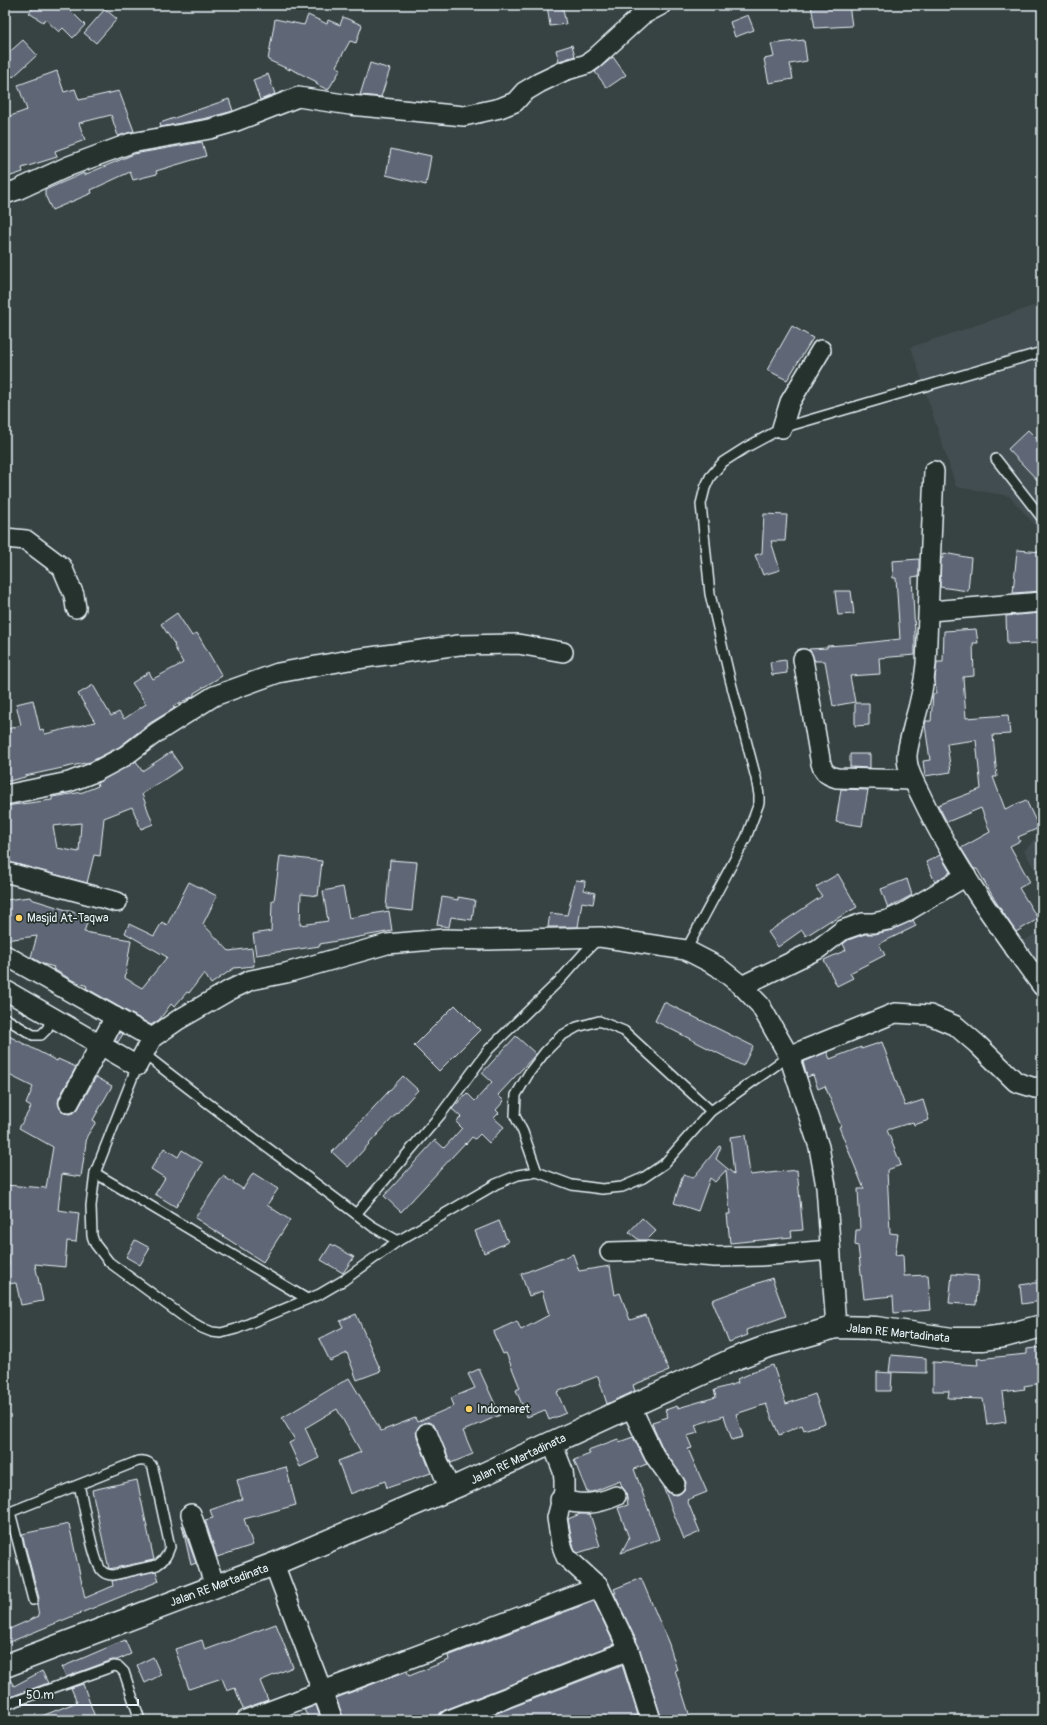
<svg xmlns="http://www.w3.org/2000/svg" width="1047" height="1725" font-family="Pangolin,sans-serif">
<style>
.built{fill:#434d51}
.building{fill:#5f6674;stroke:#e8f1f8;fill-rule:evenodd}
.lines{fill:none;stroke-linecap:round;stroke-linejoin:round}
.service-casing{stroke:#e8f1f8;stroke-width:12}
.minor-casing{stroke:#e8f1f8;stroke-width:22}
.trunk-casing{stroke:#e8f1f8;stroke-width:25}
.service{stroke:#26332d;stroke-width:9}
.minor{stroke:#26332d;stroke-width:19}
.trunk{stroke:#26332d;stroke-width:22}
.poi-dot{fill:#ffd166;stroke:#26332d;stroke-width:1.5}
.labels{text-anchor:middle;stroke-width:3.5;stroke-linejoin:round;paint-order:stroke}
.poi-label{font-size:12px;fill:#e8f1f8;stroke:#26332d;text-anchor:start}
.street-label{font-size:12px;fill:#e8f1f8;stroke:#26332d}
</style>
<rect width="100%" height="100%" fill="#374242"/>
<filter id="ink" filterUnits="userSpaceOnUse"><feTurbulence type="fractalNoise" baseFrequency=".025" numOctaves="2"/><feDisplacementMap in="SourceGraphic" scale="8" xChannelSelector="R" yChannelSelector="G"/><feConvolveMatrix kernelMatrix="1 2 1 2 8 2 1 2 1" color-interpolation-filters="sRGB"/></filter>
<g filter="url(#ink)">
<!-- built -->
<g class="built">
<polygon points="1042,303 1042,538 1034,524 1009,496 956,487 911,347"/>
<polygon points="1042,831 1042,881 1024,851"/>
<polygon points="1042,930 1042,979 1016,945"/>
</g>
<!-- building -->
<g class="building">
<polygon points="30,5 65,5 85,25 73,38 63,28 59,32 45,19 43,22 29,13 33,8"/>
<polygon points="547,5 562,5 566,24 550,26"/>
<polygon points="811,5 849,5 852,26 815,28"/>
<polygon points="105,9 117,19 96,43 84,33"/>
<polygon points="308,15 327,24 328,20 340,25 343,17 362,25 356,43 350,41 336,66 341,69 328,90 316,84 317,82 289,68 290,70 268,60 275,19 304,25"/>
<polygon points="748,15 754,30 735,37 730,22"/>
<polygon points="23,40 37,55 13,77 5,69 5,56"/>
<polygon points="804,40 807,61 790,64 793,79 769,83 764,59 774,57 771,44"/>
<polygon points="572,45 575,56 559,61 556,50"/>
<polygon points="613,57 626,75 607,88 595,72"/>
<polygon points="370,63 390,69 381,97 360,95"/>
<polygon points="57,71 64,92 75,89 79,100 119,91 134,131 118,136 111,115 79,123 85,140 55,151 57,157 22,168 23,172 5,178 5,118 27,110 18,85"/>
<polygon points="268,74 275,94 260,100 253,80"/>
<polygon points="229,99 233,111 207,118 161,127 160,123"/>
<polygon points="202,142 206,156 156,171 157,174 133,180 130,172 91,190 92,193 52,210 45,195 45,190 84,173 84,175 134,154"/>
<polygon points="391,149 417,155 417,153 431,156 426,185 386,175"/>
<polygon points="792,326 813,338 787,380 767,370"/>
<polygon points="1028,430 1042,444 1042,485 1008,449"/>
<polygon points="764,514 787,515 785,541 771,541 780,570 763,575 755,555 762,553"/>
<polygon points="1017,550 1042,552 1042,591 1013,593"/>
<polygon points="944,553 971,558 968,591 940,587 941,558 943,558"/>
<polygon points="919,559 919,576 912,577 915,634 915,655 879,658 880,674 850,676 855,702 833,706 825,661 815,661 809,649 827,648 827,646 856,644 900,639 896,578 893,578 892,561"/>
<polygon points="835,591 851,591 854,614 838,615"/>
<polygon points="177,613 192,636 197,633 222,676 194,693 194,696 173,706 175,708 150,723 119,747 90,762 25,776 25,777 5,782 5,730 21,725 16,704 33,700 40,730 43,729 45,734 95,722 78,694 93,685 111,716 119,712 124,719 146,704 132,683 149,672 153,679 183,663 174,646 175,645 161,624"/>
<polygon points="1042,613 1042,643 1007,644 1006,616"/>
<polygon points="976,629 978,643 973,643 974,676 963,677 966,718 1008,715 1010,734 993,735 997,777 993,777 1005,809 1026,800 1039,828 1018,837 1020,841 1010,846 1030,882 1019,888 1038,919 1016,932 996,902 977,869 974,869 961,848 990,832 981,808 947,822 938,805 981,789 976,740 947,744 951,772 925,776 923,761 930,760 925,725 926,721 931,721 933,694 936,694 935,678 937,662 943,662 944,631"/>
<polygon points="786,660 787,673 772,675 770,662"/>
<polygon points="855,703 869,703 869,725 855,726"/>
<path d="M171 752 182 768 142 794 153 824 141 829 132 807 104 818 100 856 94 855 87 883 5 861V806L52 800V797L83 792 98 786 97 783 136 761 142 771ZM81 823 79 852 57 848 53 826Z"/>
<polygon points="850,754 870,754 870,768 850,767"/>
<polygon points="841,789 868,790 862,826 836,822"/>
<polygon points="940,855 950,872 935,882 926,862"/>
<polygon points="280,856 322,861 318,896 301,894 300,925 328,921 323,891 343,887 349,918 389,911 392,931 320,944 320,946 256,955 253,934 271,931 272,901 274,901"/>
<polygon points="390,860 417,862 412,911 386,908"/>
<polygon points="838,874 857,907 831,922 831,920 806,936 802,930 778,947 768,932 822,896 816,887"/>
<polygon points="907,879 912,895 888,908 881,889"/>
<polygon points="576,880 585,881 584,890 595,893 593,904 582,902 578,927 548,927 550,913 567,915"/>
<polygon points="189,882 217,896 203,924 229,951 252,948 254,966 234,968 211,984 204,973 189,993 187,992 174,1007 171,1004 159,1020 151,1025 86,988 87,986 72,980 53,969 54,967 43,964 31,957 37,936 5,940 5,900 30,897 31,899 89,917 84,932 131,940 125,978 142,988 167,957 125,933 129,924 154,936 162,922 167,925"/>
<polygon points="442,897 458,900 458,897 475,900 472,920 451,917 449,927 437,925"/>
<polygon points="913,920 916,926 879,944 885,955 850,973 853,978 837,986 824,960 846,950 843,944 848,940 865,934 875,934 892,930"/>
<polygon points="664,1002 753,1046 743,1066 655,1021"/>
<polygon points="455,1005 480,1030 439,1071 414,1046"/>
<polygon points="119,1032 123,1034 118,1042 115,1041"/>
<polygon points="5,1034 57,1061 58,1059 76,1067 59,1098 58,1103 60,1108 64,1113 70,1114 74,1112 78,1109 96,1077 112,1086 93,1120 96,1122 87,1136 81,1177 62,1174 58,1210 79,1213 76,1242 67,1241 65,1267 35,1264 43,1301 21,1305 16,1283 6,1284 5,1277 5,1266 9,1265 5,1238 5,1185 46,1188 53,1147 19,1128 31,1107 26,1104 33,1087 5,1073"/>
<polygon points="516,1036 536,1054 498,1095 504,1101 496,1110 499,1113 494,1118 504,1127 489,1143 480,1134 475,1139 472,1137 466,1144 465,1143 401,1212 384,1196 435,1140 444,1148 462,1128 456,1122 461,1117 452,1109 467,1093 475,1101 492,1082 482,1073"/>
<polygon points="882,1042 905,1106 923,1100 929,1120 914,1125 913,1122 887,1130 901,1165 887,1170 890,1233 898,1234 895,1255 903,1254 904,1276 928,1275 931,1310 894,1313 893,1296 864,1299 858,1246 855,1245 856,1230 860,1230 858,1189 864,1189 839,1127 841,1126 825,1086 818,1089 813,1075 807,1077 803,1062 827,1052 830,1059 861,1047 861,1049"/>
<polygon points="403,1076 418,1090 348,1167 332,1152"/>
<polygon points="745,1135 750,1175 797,1170 803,1230 791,1231 792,1237 730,1243 727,1214 730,1214 726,1170 715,1182 710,1178 698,1211 674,1203 683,1175 693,1178 719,1146 721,1147 716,1159 734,1174 730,1137"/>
<polygon points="164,1148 178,1157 182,1150 203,1163 176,1207 155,1194 165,1178 151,1169"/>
<polygon points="253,1173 278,1189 267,1205 290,1220 263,1262 195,1218 223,1176 243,1189"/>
<polygon points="642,1218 656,1231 647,1240 639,1240 629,1232"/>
<polygon points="499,1221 508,1242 484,1253 475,1231"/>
<polygon points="135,1240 150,1248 140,1265 126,1257"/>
<polygon points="331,1244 354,1257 343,1273 321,1260"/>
<polygon points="573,1254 579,1271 610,1266 615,1295 620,1293 630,1320 646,1315 669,1371 633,1385 635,1391 607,1404 598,1376 557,1392 566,1413 549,1420 545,1410 527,1417 516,1390 520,1388 506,1353 503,1354 493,1332 517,1321 521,1330 549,1315 542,1291 529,1296 521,1274"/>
<polygon points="952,1274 978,1276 976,1305 949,1303"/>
<polygon points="772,1278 786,1316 746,1330 748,1335 729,1342 712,1300"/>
<polygon points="1042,1282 1042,1301 1022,1304 1020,1285"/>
<polygon points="356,1314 381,1371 357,1380 347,1353 330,1361 319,1339 343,1327 340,1321"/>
<polygon points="1042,1347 1042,1383 1024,1386 1025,1389 1002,1392 1006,1422 987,1425 983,1399 948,1398 949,1391 933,1391 933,1362 978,1365 977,1359 1027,1354 1027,1349"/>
<polygon points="891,1355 926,1358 926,1373 889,1372"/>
<polygon points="773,1365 786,1404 815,1394 825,1423 804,1430 802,1425 779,1435 766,1404 736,1414 743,1437 732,1440 724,1416 695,1425 698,1433 687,1436 692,1448 688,1449 707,1492 687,1500 700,1532 684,1539 663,1487 670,1494 677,1495 681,1493 685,1489 686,1482 663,1449 654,1429 652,1422 668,1417 665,1410 677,1406 678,1408 716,1397 714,1390 738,1383 737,1379 752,1373 751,1372"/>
<polygon points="479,1369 500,1415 463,1431 473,1454 451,1463 434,1425 428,1422 423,1423 419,1426 416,1431 417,1437 431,1473 387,1488 385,1481 350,1494 338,1461 361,1452 337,1409 305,1428 319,1458 300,1467 289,1443 295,1440 282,1418 349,1378 381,1431 415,1418 417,1422 454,1406 451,1398 475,1388 468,1374"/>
<polygon points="877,1372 892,1373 891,1391 877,1391"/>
<polygon points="633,1437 647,1464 634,1469 659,1539 621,1553 629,1538 618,1508 628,1505 626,1492 622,1487 620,1481 592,1492 587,1492 574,1460 590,1454 588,1450 618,1439 619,1442"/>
<polygon points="286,1467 296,1505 244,1519 253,1545 217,1557 205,1520 213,1518 210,1510 242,1499 237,1480"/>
<polygon points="137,1480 154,1560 109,1569 92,1490"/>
<polygon points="580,1514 590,1514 600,1546 578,1553 575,1551 572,1540 568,1519"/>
<polygon points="69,1524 85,1598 113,1586 112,1581 156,1571 159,1581 5,1644 5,1631 39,1616 37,1604 39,1598 22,1534"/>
<polygon points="182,1525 196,1563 191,1565"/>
<polygon points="641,1578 669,1644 677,1670 675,1670 691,1720 662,1720 639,1647 614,1593 616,1593 614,1589"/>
<polygon points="594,1601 614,1644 445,1710 440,1713 438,1720 344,1720 336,1698 407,1671 409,1676 449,1660 448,1656"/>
<polygon points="276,1624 293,1667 260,1681 268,1700 243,1709 235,1688 227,1691 222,1678 189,1689 175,1649 202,1640 205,1650"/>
<polygon points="125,1640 131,1654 117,1660 112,1660 66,1677 62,1667"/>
<polygon points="153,1657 161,1675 145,1683 137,1665"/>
<polygon points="622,1665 638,1715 625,1720 479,1720"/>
<polygon points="42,1671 48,1683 5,1699 5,1678 9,1678 14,1686"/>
<polygon points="83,1684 96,1720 32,1720 77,1702 71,1688"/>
<polygon points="316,1705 321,1720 310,1720 304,1710"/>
</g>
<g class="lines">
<!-- service casing -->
<g class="service-casing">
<g id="service">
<polyline points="996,459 1042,518"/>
<polyline points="598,939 585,952 560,980 489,1049 441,1114 356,1214 372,1226 398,1241 496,1184 518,1175 537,1172 572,1185 602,1189 622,1187 643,1178 664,1164 711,1111 789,1056"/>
<polyline points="686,950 746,838 759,803 759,795 756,778 730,679 710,594 701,504 705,488 710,477 723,462 745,448 782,428 1042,352"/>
<polyline points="5,1018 33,1035 41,1035 47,1029 52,1018"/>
<path d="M143 1053C212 1108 285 1160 356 1214"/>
<polyline points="137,1066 95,1173 91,1206 92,1236 95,1244 109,1262 188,1320 202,1328 212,1332 221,1333 236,1329 320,1294 344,1280 398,1241"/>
<polyline points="537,1172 523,1132 515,1116 516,1095 529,1073 545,1052 561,1036 577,1027 599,1021 624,1031 711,1111"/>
<polyline points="95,1173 307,1299"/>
<polyline points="10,1512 33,1600"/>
<path d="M5 1514 138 1461C145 1460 150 1461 153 1468L170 1547C167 1555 165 1560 157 1565L113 1575C108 1575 105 1574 102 1571 93 1562 83 1500 79 1485"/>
<polyline points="5,1705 114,1666 119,1667 124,1672 140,1720"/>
</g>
</g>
<!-- minor casing -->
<g class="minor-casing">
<g id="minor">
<polyline points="5,194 17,190 69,166 131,143 210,129 234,122 298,97 350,105 464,116 500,108 515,102 524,92 539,83 564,71 587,64 594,59 642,15 661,5"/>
<polyline points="782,428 790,402 821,350"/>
<path d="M934 471 926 664C924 684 920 703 914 723 912 733 908 744 907 755 906 770 916 785 922 798 954 865 998 926 1042 986"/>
<polyline points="5,538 26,540 62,567 74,595 76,608"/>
<polyline points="930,611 1042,602"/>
<path d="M803 659 820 759C822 770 825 775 837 778L913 780"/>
<polyline points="5,795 69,782 95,772 125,756 157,732 214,696 278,673 349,660 459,645 518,644 563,652"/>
<polyline points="5,872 117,902"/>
<polyline points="5,955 152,1038"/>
<polyline points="742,986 818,949 843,930 863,923 873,923 888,920 904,913 966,876"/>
<polyline points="5,990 137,1066 152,1038 178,1020 230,990 251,980 286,973 387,944 444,939 489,940 600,937 686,950 717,966 742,986 760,1005 789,1056 819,1147 826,1186 836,1327"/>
<polyline points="789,1056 895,1013 930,1015 956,1026 977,1044 1016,1082 1035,1088 1042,1086"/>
<polyline points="69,1103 115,1017"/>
<polyline points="610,1252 644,1251 715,1257 760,1256 830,1250"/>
<polyline points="631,1407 654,1455 675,1484"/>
<polyline points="427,1433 450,1490"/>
<polyline points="552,1443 563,1471 564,1480 564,1491 557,1518 561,1543 566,1557 599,1587"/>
<path d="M560 1500C583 1505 595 1505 616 1496"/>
<polyline points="191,1514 215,1586"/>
<polyline points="274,1564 333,1720"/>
<polyline points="246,1720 599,1587 629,1650 651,1720"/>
<polyline points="449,1720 629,1650"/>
</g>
</g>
<!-- trunk casing -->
<g class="trunk-casing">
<polyline id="trunk" points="5,1666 274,1564 462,1484 734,1359 769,1346 836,1327 876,1328 952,1339 982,1339 1004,1336 1042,1326"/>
</g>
<!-- service -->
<use href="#service" class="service"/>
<!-- minor -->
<use href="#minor" class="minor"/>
<!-- trunk -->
<use href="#trunk" class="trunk"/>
</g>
</g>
<!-- markers -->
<g class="poi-dot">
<circle cx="19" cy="918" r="4"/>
<circle cx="469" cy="1409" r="4"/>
</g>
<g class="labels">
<!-- poi labels -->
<g class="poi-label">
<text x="27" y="922">Masjid At-Taqwa</text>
<text x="477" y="1413">Indomaret</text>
</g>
<!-- street labels -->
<g class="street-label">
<text transform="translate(898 1333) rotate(6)" y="4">Jalan RE Martadinata</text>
<text transform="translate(518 1459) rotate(-25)" y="4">Jalan RE Martadinata</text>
<text transform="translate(219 1585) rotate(-20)" y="4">Jalan RE Martadinata</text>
</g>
</g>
<!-- margin -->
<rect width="1047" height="1725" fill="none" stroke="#26332d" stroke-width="20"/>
<rect x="10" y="10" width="1027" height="1705" fill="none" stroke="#e8f1f8" stroke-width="1.5" filter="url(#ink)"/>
<!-- scale -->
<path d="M20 1699v6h118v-6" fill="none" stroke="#e8f1f8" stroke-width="2"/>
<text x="26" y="1699" font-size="12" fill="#e8f1f8" stroke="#26332d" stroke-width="3" paint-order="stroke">50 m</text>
</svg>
